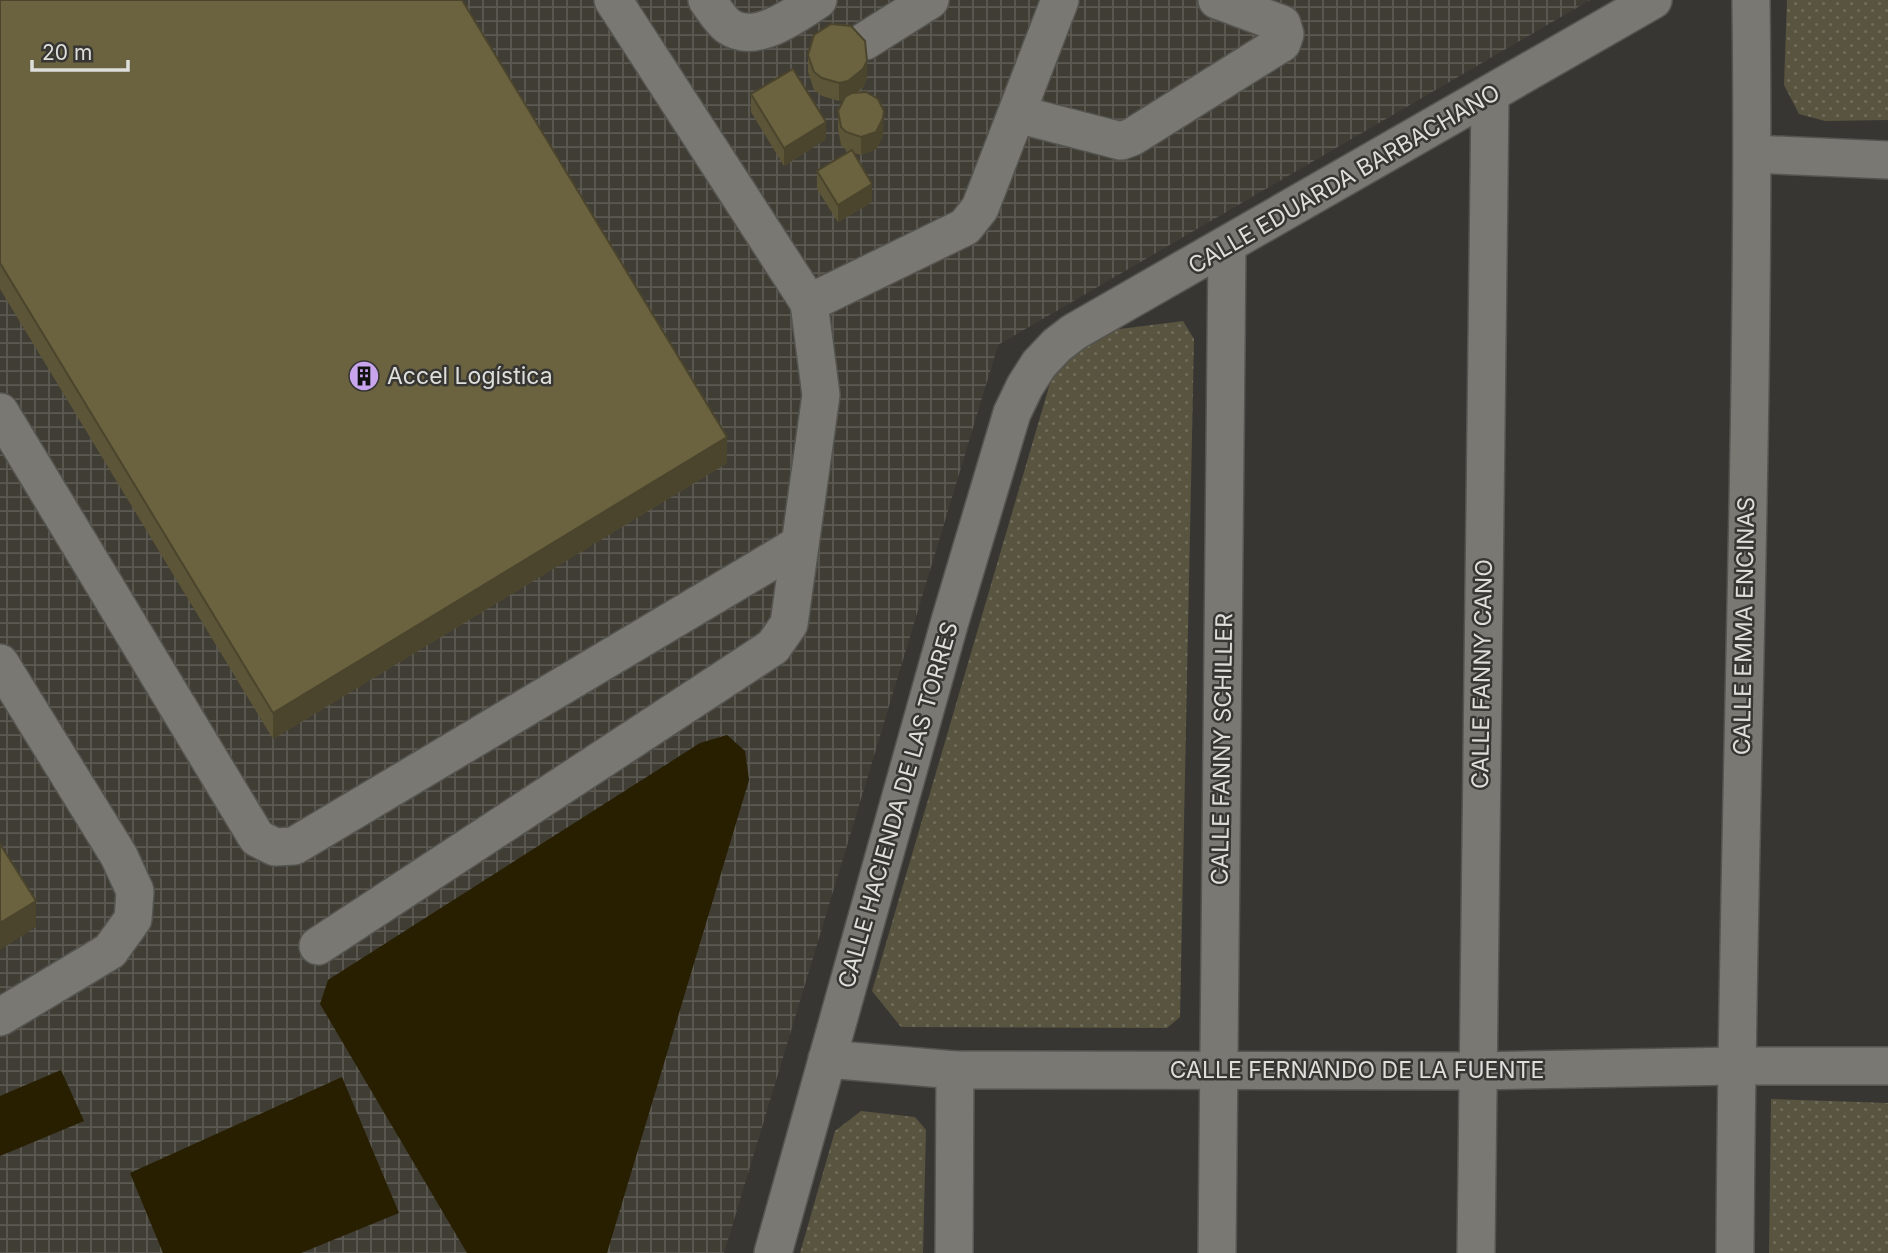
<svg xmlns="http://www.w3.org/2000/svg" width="1888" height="1253" font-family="Inter,sans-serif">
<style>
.industrial{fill:url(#industrial-grid)}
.park{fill:url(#park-dots)}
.water{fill:#271f00}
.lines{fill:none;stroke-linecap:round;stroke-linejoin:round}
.minor-casing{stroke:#545450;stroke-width:40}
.minor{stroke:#797873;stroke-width:37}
.wall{fill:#5c5537}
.shaded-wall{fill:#4b452d}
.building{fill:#6b6340;stroke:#4b452d;stroke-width:2}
.labels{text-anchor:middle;stroke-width:5;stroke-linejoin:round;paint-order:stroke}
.street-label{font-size:23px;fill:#dededb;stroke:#373633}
.poi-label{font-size:23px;fill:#dededb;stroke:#373633;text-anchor:start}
</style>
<defs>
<pattern id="industrial-grid" width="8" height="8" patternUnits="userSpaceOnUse" patternTransform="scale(1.75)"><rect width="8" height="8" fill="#403d34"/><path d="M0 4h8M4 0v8" fill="none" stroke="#5b5951"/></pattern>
<pattern id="park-dots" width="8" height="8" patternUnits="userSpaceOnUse" patternTransform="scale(1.75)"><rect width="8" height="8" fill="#58543f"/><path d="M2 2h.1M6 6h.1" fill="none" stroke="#706c5a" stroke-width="1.8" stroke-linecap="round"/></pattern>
</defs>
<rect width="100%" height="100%" fill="#373633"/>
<!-- industrial -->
<polygon class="industrial" points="0,0 1590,0 998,345 724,1253 0,1253"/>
<!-- park -->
<g class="park">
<polygon points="1787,0 1888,0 1888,120 1825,121 1799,114 1784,85"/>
<polygon points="1183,321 1194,339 1180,1017 1167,1028 901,1027 872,991 1060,349 1080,334"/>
<polygon points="1771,1099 1888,1103 1888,1253 1769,1253"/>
<polygon points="861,1111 915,1117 926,1130 923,1253 800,1253 835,1131"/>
</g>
<!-- water -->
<g class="water">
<polygon points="727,735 745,751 749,780 607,1253 467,1253 320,1004 328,980 700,743"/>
<polygon points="61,1070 84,1121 0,1156 0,1096"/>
<polygon points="342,1077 399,1213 301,1253 163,1253 130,1173"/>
</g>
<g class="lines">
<!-- minor casing -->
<g class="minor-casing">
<g id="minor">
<polyline points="613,0 809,303"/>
<path d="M707 0C713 8 720 20 728 26 755 46 796 14 818 0"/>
<polyline points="865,41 930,0"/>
<polyline points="1017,114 1121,141 1132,137 1282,43 1285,34 1282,24 1217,0"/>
<polyline points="1753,154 1888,160"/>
<polyline points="0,412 257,838 275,847 294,846 800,544"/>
<polyline points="0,663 119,856 135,891 133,919 110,951 0,1017"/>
<polyline points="318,946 773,647 789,624 821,395 809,303 965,227 980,208 1060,0"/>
<polyline points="827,1059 955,1070 1477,1071 1736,1066 1888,1066"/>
<polyline points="773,1253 950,621 1012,413 1025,386 1039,364 1057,345 1074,332 1653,0"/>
<polyline points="954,1253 955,1070"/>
<polyline points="1217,1253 1227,246"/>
<polyline points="1476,1253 1490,96"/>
<path d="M1735 1253C1737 835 1756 418 1751 0"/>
</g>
</g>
<!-- minor -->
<use href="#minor" class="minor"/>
</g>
<!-- wall -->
<g class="wall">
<polygon points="0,0 727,463 273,739 0,289"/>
<polygon points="808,55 867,79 863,87 856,93 883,136 876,149 861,155 854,153 872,202 838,222 817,189 817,171 850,152 846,150 841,145 838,129 838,111 844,100 839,101 822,96 814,90 808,72"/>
<polygon points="751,94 826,139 784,166 751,112"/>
</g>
<!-- shaded-wall -->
<g class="shaded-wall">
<polygon points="867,61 867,79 863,87 848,99 839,101 839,83"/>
<polygon points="884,111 883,136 876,149 861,155 861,137"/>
<polygon points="826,122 826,139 784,166 784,148"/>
<polygon points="872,184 872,202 838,222 838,205"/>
<polygon points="727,437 727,463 273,739 273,713"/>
<polygon points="36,901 36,927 0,950 0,923"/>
</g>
<!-- building -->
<g class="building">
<polygon points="0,0 462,0 727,437 273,713 0,263"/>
<polygon points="831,24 851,26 865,41 867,61 863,69 848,81 839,83 822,78 814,72 808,55 814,35"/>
<polygon points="793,69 826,122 784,148 751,94"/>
<polygon points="866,92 878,99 884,111 883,118 876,132 861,137 846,132 841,127 838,111 845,97 852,93"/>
<polygon points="852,150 872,184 838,205 817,171"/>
<polygon points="0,844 36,901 0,923"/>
</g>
<!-- icons -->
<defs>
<g id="building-disc" transform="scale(1.575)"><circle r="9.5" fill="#c9a5ee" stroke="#373633"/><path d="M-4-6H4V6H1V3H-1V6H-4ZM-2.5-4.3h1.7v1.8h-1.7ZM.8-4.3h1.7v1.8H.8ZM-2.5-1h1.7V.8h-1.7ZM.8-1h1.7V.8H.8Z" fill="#111"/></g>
</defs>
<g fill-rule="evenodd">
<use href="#building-disc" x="364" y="376"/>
</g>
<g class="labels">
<!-- street labels -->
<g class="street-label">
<text transform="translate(1344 179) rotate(-30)" y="8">CALLE EDUARDA BARBACHANO</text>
<text transform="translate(1744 626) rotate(-89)" y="8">CALLE EMMA ENCINAS</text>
<text transform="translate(1482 674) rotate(-89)" y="8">CALLE FANNY CANO</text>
<text transform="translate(1222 749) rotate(-89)" y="8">CALLE FANNY SCHILLER</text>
<text transform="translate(898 805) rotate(-74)" y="8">CALLE HACIENDA DE LAS TORRES</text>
<text x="1357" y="1078">CALLE FERNANDO DE LA FUENTE</text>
</g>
<!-- poi labels -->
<g class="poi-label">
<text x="387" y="384">Accel Logística</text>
</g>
</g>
<!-- scale -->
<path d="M32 60v10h96v-10" fill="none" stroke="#dededb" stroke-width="3.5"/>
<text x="42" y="60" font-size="21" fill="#dededb" stroke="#373633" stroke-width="5" paint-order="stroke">20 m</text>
</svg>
